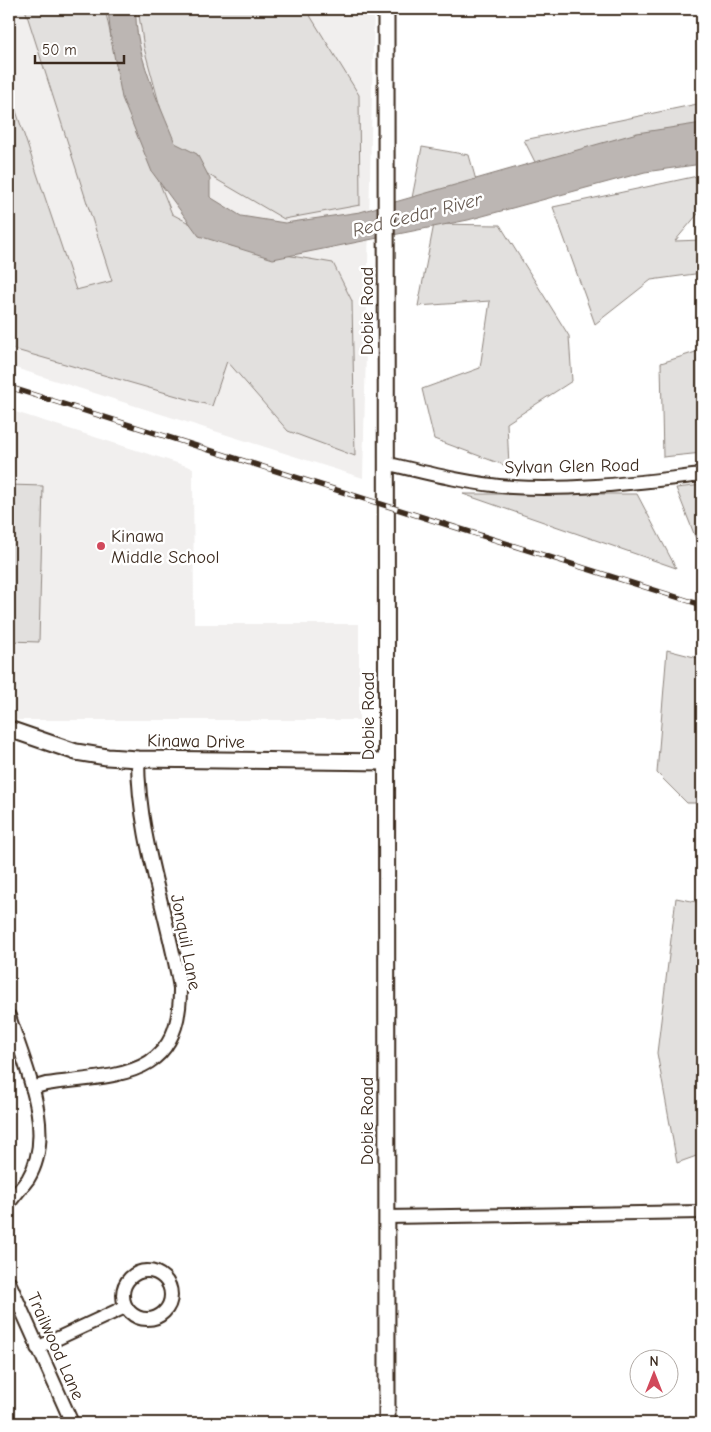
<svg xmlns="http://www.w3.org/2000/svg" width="711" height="1432" font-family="'Comic Neue',sans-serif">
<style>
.built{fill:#f1efee}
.green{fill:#e2e0de;stroke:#8e857e}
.water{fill:#bcb6b3;stroke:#887e77}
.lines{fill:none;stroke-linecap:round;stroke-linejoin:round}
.minor-casing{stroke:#3b2a1e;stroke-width:16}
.tertiary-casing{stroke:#3b2a1e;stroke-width:19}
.minor{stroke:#fff;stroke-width:12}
.tertiary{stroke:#fff;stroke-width:15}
.rail-casing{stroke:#3b2a1e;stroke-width:5.5}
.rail{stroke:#fff;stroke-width:4;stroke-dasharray:11;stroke-linecap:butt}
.poi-dot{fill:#d1495b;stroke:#fff;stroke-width:2}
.labels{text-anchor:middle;stroke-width:5;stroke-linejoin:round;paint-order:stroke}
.street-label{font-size:18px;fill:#3b2a1e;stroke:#fff}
.poi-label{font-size:18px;fill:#3b2a1e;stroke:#fff;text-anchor:start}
.water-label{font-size:19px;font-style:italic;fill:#685b52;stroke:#fff}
</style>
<rect width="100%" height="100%" fill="#fff"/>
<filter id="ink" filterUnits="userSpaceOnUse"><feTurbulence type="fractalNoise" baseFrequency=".02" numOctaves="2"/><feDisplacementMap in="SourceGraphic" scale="10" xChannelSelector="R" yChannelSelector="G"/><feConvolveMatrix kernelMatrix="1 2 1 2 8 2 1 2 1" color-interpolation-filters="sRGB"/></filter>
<g filter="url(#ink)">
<!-- built -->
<g class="built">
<polygon points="9,9 374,9 363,478 9,366"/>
<polygon points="9,410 193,468 194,624 359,624 359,720 9,720"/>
</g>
<!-- green -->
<g class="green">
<polygon points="25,9 105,9 123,92 172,214 232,246 333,263 352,301 355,456 288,431 227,361 212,406 9,348 9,90 76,290 112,281"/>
<polygon points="138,9 306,9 359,95 360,205 284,219 173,154 144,48"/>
<polygon points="702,103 702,125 537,166 524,140"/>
<polygon points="422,147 469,155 477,184 412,198"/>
<polygon points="702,175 702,209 675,241 702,240 702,273 651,280 595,324 553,207"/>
<polygon points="434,224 500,225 569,336 572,381 507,423 509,467 434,439 422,389 480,368 490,301 418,306"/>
<polygon points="702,350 702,453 663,457 661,363"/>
<polygon points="9,485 43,486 39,642 9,641"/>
<polygon points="702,485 702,554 676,488"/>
<polygon points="463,494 637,494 676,568"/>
<polygon points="667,650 702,659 702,803 687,803 657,773"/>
<polygon points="676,898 702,903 702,1154 677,1163 657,1053"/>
</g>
<!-- water -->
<path class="water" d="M108 9H136C134 53 159 102 175 143L197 154 210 179V197L241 216 285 223 360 212 637 133 702 123V164L645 172 468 220 273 259 199 236 152 172 122 98 111 39Z"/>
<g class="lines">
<!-- minor casing -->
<g class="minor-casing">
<g id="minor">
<path d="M385 463C427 473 470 484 512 487 576 491 640 482 702 475"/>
<path d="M9 1016C24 1064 57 1132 28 1179 22 1187 15 1195 9 1203"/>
<path d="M32 1088 46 1084C116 1074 181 1081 180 988 167 911 138 838 138 759"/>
<polyline points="386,1217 702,1212"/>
<circle cx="147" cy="1295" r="24"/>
<polyline points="9,1282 72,1423"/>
<polyline points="37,1348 125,1307"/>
</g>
</g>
<!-- tertiary casing -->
<g class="tertiary-casing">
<g id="tertiary">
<polyline points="386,9 387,1423"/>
<polyline points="9,729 76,752 107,757 138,759 387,762"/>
</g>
</g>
<!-- minor -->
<use href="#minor" class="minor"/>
<!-- tertiary -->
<use href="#tertiary" class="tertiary"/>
<!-- rail casing -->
<g class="rail-casing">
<polyline id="rail" points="9,387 702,605"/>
</g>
<!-- rail -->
<use href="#rail" class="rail"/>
</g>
</g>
<!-- markers -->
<circle class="poi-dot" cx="101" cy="546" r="5"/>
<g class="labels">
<!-- street labels -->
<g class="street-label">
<text transform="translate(367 311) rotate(-90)" y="6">Dobie Road</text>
<text transform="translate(572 466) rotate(-1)" y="6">Sylvan Glen Road</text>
<text transform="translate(368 716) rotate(-90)" y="6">Dobie Road</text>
<text transform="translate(196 741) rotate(1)" y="6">Kinawa Drive</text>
<text transform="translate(186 942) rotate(79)" y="6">Jonquil Lane</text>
<text transform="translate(367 1121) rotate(-90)" y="6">Dobie Road</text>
<text transform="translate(56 1346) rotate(66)" y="6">Trailwood Lane</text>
</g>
<!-- poi labels -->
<g class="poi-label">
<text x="111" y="542">Kinawa<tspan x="111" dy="21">Middle School</tspan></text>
</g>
<!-- water labels -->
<g class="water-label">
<text transform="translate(417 214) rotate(-14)" y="7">Red Cedar River</text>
</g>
</g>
<!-- margin -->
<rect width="711" height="1432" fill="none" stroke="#fff" stroke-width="30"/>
<rect x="15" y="15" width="681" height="1402" fill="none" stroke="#3b2a1e" stroke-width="2" filter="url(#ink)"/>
<!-- north arrow -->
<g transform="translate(654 1374)"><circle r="24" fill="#ffffff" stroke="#b1aaa5"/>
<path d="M0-4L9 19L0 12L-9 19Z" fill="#d1495b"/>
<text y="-8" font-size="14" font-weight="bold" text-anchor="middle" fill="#3b2a1e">N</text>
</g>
<!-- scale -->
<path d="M35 55v8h89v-8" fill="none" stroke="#3b2a1e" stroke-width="2.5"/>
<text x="42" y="55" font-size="15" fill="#3b2a1e" stroke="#ffffff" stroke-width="4" paint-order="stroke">50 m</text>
</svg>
